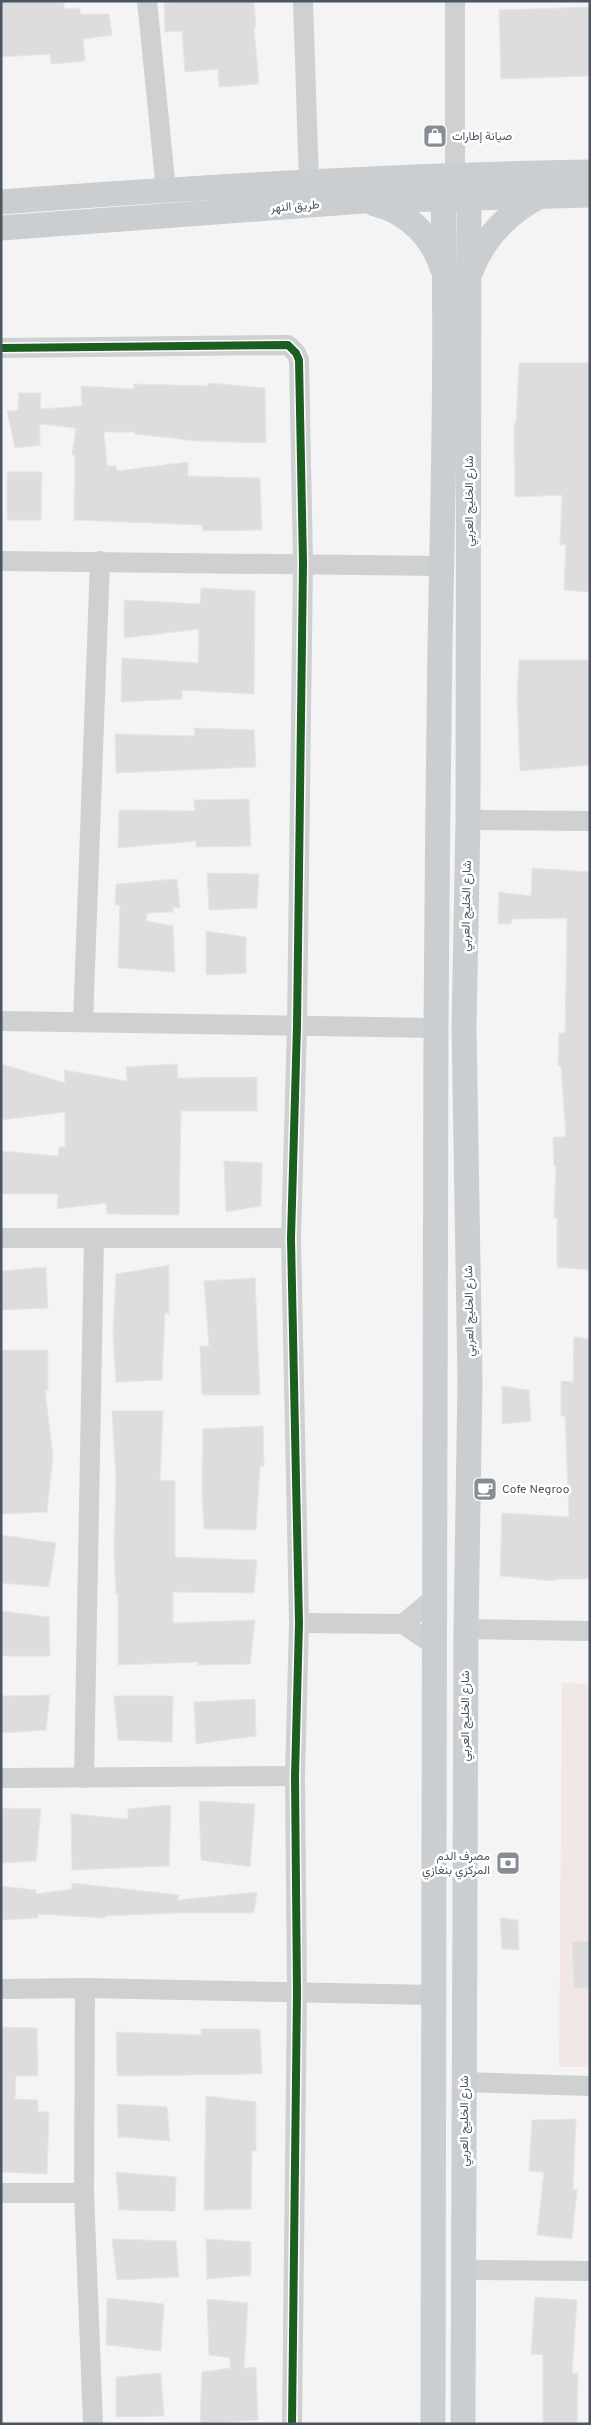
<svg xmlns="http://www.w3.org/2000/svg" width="591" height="2425" font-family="Overpass,Vazirmatn,sans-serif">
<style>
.medical{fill:#f1e7e6}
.building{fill:#ddddde;stroke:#e5e6e7}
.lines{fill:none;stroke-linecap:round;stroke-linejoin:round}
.minor{stroke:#ced0d2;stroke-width:20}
.major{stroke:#caced1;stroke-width:25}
.cycleway-casing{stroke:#fff;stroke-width:11}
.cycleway{stroke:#1b5e20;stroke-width:8}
.labels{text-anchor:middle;stroke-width:5;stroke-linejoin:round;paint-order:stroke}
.poi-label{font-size:12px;fill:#4a5661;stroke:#fff;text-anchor:start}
.street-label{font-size:12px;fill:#4a5661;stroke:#fff}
</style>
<rect width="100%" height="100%" fill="#f4f4f4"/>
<!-- medical -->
<polygon class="medical" points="562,1683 590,1684 590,2067 559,2067"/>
<!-- building -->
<g class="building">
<polygon points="1,1 64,1 64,9 80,8 80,14 109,14 112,35 83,39 85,61 51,64 50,54 1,57"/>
<polygon points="182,1 254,1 256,27 254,27 259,84 219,87 218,69 185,72 182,31 165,32 164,3"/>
<polygon points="590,7 590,76 501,79 499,10"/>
<polygon points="519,363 590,363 590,592 564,590 566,545 560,545 562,495 515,497 514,423 516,423"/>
<polygon points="208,383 265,388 266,443 197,441 135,434 135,432 104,432 107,466 116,466 117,471 188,462 188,476 260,478 262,530 202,531 202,525 74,520 75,455 72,455 76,428 40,424 40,445 15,448 7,411 18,410 19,393 41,393 40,409 82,406 81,386 134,389 134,384 208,386"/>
<polygon points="7,472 42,472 41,520 7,520"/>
<polygon points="201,588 255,591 254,694 182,690 182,699 121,702 122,658 198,663 199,629 124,638 124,600 200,604"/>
<polygon points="519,660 590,660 590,765 520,771 517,696"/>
<polygon points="194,728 254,730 256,767 116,773 115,734 195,736"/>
<polygon points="249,799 251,846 196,847 196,841 118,848 119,810 195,811 194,800"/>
<polygon points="532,868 590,872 590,1270 557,1267 557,1218 554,1218 556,1166 554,1166 553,1137 566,1137 561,1066 558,1066 559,1033 565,1033 567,918 512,919 511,924 498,924 499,892 531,896"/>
<polygon points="207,873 259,874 257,908 209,910"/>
<polygon points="177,879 180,908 173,907 173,912 147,913 146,921 173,926 175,972 118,968 120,905 115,905 116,884"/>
<polygon points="206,931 246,937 246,973 206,975"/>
<polygon points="1,1064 65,1083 64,1070 127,1081 126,1067 177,1064 178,1078 257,1077 257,1111 181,1111 179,1215 107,1214 106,1203 57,1209 58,1194 1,1194 1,1151 58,1156 59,1147 65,1147 65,1112 1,1120"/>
<polygon points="224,1161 262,1163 261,1206 226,1212"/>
<polygon points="169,1265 169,1314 165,1313 162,1380 116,1382 113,1332 116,1274"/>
<polygon points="46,1267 48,1308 1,1310 1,1271"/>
<polygon points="255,1278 260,1395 202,1395 200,1346 209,1346 204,1281"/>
<polygon points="574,1337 590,1339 590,1579 555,1579 555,1581 500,1576 502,1513 569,1517 565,1416 561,1416 561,1381 573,1382"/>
<polygon points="1,1350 48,1350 48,1390 45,1390 53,1456 47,1512 1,1514"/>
<polygon points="502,1386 529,1390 531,1421 502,1424"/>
<polygon points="112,1411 163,1411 160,1480 175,1481 175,1557 257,1560 254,1593 173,1592 173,1623 255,1620 250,1664 198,1665 198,1662 118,1665 118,1594 116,1594 114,1551 116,1477"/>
<polygon points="263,1426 264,1466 260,1466 256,1530 204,1529 202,1491 203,1429"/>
<polygon points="1,1535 56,1543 49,1587 1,1583"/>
<polygon points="1,1611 49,1617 50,1656 1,1656"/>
<polygon points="50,1695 46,1730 1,1733 1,1696"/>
<polygon points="114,1696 173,1696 172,1742 118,1740"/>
<polygon points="255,1699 256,1736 196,1744 194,1702"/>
<polygon points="199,1801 255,1804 250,1867 201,1860"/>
<polygon points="171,1805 169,1866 72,1870 71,1814 128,1819 128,1809"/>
<polygon points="1,1808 41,1809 36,1861 1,1863"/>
<polygon points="72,1883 179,1895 178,1900 257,1892 254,1913 176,1913 105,1916 105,1918 38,1914 38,1918 1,1920 1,1886 36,1890 36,1894 72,1889"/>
<polygon points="500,1918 518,1920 519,1950 502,1949"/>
<polygon points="590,1941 590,1989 574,1988 572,1942"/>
<polygon points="1,2027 37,2028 38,2076 16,2076 15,2099 38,2100 38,2112 49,2112 47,2174 1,2172"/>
<polygon points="201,2029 260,2029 262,2074 117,2076 116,2032 201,2035"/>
<polygon points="206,2096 256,2102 256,2151 252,2151 251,2209 204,2210"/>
<polygon points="117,2104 167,2107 170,2141 118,2137"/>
<polygon points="576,2119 573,2190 577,2190 572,2239 537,2235 544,2172 529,2171 532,2120"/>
<polygon points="116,2172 176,2177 175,2211 119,2210"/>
<polygon points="112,2239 176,2241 179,2277 117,2280"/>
<polygon points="206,2239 251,2242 251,2275 207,2279"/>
<polygon points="535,2297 577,2300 572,2373 578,2373 577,2424 543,2424 543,2355 531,2354"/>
<polygon points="107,2298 164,2304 161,2351 106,2345"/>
<polygon points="207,2299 248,2303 244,2368 256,2367 258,2420 200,2424 202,2372 230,2368 230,2358 209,2355"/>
<polygon points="161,2373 164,2416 116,2417 116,2377"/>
</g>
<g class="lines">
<!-- minor -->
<g class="minor">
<polyline points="147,1 166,190"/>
<polyline points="303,1 309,182"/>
<polyline points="455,1 455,174"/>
<polyline points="1,348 288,345 296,353 299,360 303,563 297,1026 291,1238 299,1623 295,1776 297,1992 292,2424"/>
<polyline points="1,561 443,566"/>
<polyline points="468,820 590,821"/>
<polyline points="1,1021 436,1028"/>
<polyline points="83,1022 100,561"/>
<polyline points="1,1238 291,1238"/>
<polyline points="299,1623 403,1624 434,1645"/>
<polyline points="403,1624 433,1599"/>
<polyline points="466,1629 590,1631"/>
<polyline points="1,1778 295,1776"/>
<polyline points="84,1778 94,1238"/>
<polyline points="85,1988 84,2193 93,2424"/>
<polyline points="1,1989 85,1988 434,1995"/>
<polyline points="464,2082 590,2086"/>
<polyline points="1,2193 84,2193"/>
<polyline points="464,2270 590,2271"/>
</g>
<!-- major -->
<g class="major">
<path d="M1 202C197 187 393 175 590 172"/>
<path d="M375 204C407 211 433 238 442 268"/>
<polyline points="1,228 363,201 590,195"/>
<path d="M471 271C484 237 508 213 540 196"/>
<path d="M433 2424C435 1958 433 1492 436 1026 437 899 438 773 440 646 443 497 447 348 443 199"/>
<polyline points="463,2424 466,1629 470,1382 464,1027 468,820 469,198"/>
</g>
<!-- cycleway casing -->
<g class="cycleway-casing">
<polyline id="cycleway" points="1,348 288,345 296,353 299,360 303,563 297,1026 291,1238 299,1623 295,1776 297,1992 292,2424"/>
</g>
<!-- cycleway -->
<use href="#cycleway" class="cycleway"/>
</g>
<!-- icons -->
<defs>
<g id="shop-square" transform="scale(1.25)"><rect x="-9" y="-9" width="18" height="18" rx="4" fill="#868d94" stroke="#fff"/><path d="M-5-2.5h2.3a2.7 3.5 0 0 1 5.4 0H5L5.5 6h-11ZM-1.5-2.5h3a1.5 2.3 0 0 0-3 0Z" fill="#fff"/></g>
<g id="cafe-square" transform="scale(1.25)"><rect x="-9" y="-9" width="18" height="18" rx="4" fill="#868d94" stroke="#fff"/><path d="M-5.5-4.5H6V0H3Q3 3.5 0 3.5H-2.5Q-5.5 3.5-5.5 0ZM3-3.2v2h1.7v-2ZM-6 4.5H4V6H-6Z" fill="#fff"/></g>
<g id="bank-square" transform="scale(1.25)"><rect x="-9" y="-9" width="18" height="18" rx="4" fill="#868d94" stroke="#fff"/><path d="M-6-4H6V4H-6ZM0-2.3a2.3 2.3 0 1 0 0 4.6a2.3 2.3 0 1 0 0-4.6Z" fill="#fff"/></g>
</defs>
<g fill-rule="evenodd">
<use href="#shop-square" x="435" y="136"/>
<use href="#cafe-square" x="485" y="1489"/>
<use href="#bank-square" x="508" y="1863"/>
</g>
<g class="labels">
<!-- poi labels -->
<g class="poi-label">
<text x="452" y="140">صيانة إطارات</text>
<text x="502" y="1493">Cofe Negroo</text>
<text x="490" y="1860" text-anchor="end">مصرف الدم<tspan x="490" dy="14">المركزي بنغازي</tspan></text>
</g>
<!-- street labels -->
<g class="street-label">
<text transform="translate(295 206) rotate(-4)" y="4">طريق النهر</text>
<text transform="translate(469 501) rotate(-90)" y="4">شارع الخليج العربي</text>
<text transform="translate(466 906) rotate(-89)" y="4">شارع الخليج العربي</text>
<text transform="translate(469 1311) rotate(-91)" y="4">شارع الخليج العربي</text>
<text transform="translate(465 1716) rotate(-90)" y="4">شارع الخليج العربي</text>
<text transform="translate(464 2121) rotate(-90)" y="4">شارع الخليج العربي</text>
</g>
</g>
<!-- border -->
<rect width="591" height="2425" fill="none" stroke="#4a5661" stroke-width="5"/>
</svg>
